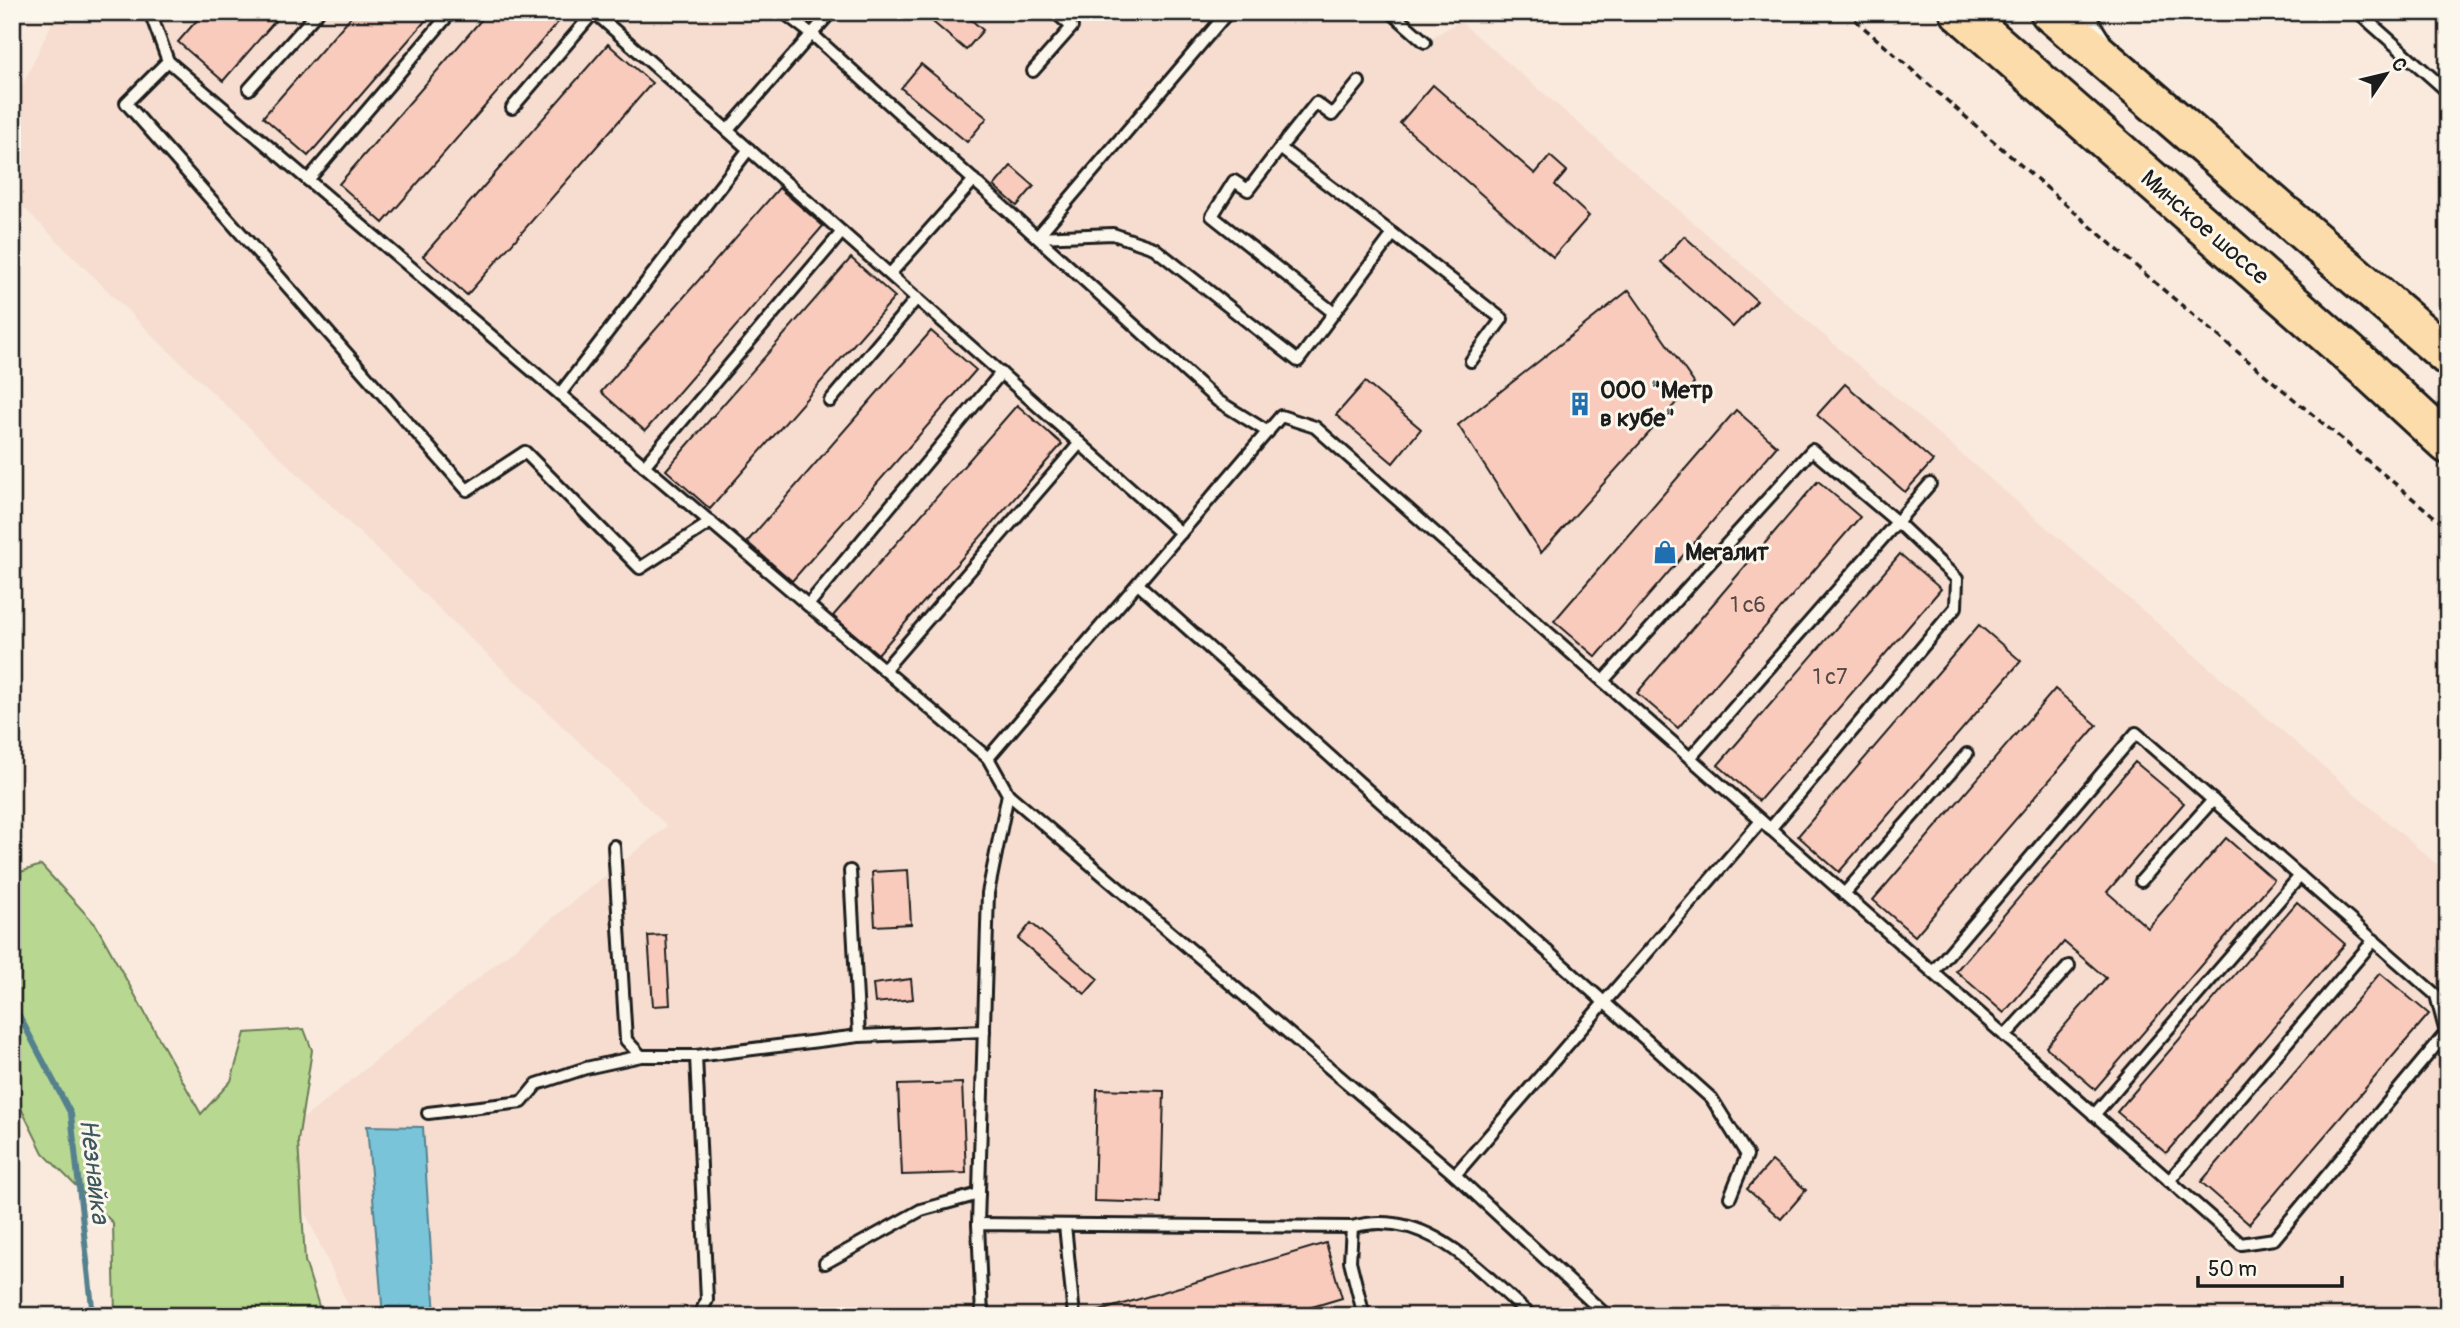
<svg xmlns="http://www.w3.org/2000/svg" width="2460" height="1328" font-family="Pangolin,sans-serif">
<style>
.built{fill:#f6ddd0}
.green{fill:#b8d891;stroke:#6a7a56;stroke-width:2}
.water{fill:#7ac4da;stroke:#54818e;stroke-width:2}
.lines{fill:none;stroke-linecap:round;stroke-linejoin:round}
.stream{stroke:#54818e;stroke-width:6}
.building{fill:#f9cbbc;stroke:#1c1c1c;stroke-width:2}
.lane-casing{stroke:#1c1c1c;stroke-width:16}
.highway-casing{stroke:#1c1c1c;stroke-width:44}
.path{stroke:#1c1c1c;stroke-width:3.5;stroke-dasharray:7 5;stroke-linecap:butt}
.lane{stroke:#fbf7ec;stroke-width:10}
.highway{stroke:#fddcac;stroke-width:38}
.labels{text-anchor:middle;stroke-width:6;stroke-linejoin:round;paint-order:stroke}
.number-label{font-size:21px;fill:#534844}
.street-label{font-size:24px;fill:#1c1c1c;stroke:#fbf7ec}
.poi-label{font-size:24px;font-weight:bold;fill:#1c1c1c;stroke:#fbf7ec;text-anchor:start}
.water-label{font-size:26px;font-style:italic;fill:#3d575e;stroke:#fbf7ec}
</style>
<rect width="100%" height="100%" fill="#faeade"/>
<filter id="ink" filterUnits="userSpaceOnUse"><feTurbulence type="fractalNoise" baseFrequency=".0143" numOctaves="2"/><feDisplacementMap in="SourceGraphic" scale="14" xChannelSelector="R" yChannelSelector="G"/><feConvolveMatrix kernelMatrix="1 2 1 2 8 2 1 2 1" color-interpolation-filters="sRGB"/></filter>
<g filter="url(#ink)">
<!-- built -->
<polygon class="built" points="57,12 1380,12 1419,45 1460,21 2448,874 2448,1316 353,1316 273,1143 667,826 153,336 12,196 12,107"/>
<!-- green -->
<polygon class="green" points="41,865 96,925 201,1114 231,1081 245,1033 304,1029 312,1050 298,1141 305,1261 322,1316 115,1316 113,1223 43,1153 12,1090 12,875"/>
<!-- water -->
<polygon class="water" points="367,1126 423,1127 435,1316 383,1316"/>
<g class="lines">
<!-- stream -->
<polyline class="stream" points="12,1002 71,1114 93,1316"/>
</g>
<!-- building -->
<g class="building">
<polygon points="204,12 283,12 223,81 178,42"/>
<polygon points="355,12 433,12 308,156 263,117"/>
<polygon points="488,12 567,12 383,223 339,184"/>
<polygon points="921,12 962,12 983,30 966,50"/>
<polygon points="608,44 652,83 467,295 423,256"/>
<polygon points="921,64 987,118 967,142 901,88"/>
<polygon points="1433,85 1535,174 1550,156 1567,171 1555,185 1589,216 1553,257 1400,123"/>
<polygon points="1011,166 1034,186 1017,206 994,186"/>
<polygon points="779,188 823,226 645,431 601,392"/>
<polygon points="1684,236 1757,301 1733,327 1661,262"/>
<polygon points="851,258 895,297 710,509 666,470"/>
<polygon points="1629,290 1694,383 1541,553 1458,425"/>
<polygon points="931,331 976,370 792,581 747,542"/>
<polygon points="1365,382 1421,429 1393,463 1336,415"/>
<polygon points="1845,384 1933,461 1905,492 1817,415"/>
<polygon points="1017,405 1062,444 878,654 833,616"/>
<polygon points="1736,410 1777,446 1596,657 1554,621"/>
<polygon points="1818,481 1860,517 1678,728 1637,693"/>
<polygon points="1900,554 1941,589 1759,801 1718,765"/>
<polygon points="1979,625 2021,661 1839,872 1798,836"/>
<polygon points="2055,689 2097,725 1915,936 1873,900"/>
<polygon points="2135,762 2184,803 2107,892 2148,928 2226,838 2274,880 2095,1089 2046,1047 2106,978 2064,942 2004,1013 1956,971"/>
<polygon points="908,870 911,924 875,926 872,872"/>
<polygon points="2297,902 2345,944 2166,1153 2117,1112"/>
<polygon points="1031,923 1098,979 1085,994 1018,939"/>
<polygon points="666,935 670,1005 653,1006 648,936"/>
<polygon points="2380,973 2429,1014 2249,1224 2201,1182"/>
<polygon points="911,979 913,999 875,1003 873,984"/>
<polygon points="962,1083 966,1173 902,1175 898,1085"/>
<polygon points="1097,1089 1164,1091 1161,1203 1094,1201"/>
<polygon points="1772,1161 1806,1190 1781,1219 1747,1189"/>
<polygon points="1326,1243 1342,1298 1282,1316 1096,1316 1096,1312"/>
</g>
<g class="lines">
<!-- lane casing -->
<g class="lane-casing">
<g id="lane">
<polyline points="150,12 168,61 988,758"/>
<polyline points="594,12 1181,533"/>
<polyline points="783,12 813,35 1218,401 1268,432"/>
<polyline points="1391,12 1425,42"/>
<polyline points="2087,12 2104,39"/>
<polyline points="2358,12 2448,92"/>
<polyline points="168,61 126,103 467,490 525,452 640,568 711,522"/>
<polyline points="1033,71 1072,27 1055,12"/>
<polyline points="249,89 318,12"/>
<polyline points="512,108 594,12"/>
<polyline points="728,130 831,12"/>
<polyline points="1280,148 1248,190 1234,181 1212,216 1334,313"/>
<polyline points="308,180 451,12"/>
<polyline points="1393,234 1502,319 1471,361"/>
<polyline points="1037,237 1113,234 1154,248 1298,361 1393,234 1280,148 1316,103 1332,115 1359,82"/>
<polyline points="1037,237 1228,12"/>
<polyline points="890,274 974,180"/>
<polyline points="560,394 749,149"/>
<polyline points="830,401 917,298"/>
<polyline points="644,466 842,232"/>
<polyline points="1138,584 1712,1099 1747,1155 1730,1197"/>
<polyline points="808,605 1001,373"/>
<polyline points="884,670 1080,443"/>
<polyline points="1603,681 1812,450 1897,522 1690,758"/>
<polyline points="1008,794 1455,1175"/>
<polyline points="1770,829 1956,607 1957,579 1897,522 1930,484"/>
<polyline points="614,846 626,1040 641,1056 696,1056"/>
<polyline points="850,871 859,1036"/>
<polyline points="2141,881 2213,800"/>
<polyline points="1844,894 1967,754"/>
<polyline points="2005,1036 2069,966"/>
<polyline points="428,1113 522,1102 537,1084 586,1068 641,1056"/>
<polyline points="2094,1115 2300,876"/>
<polyline points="2169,1181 2374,940"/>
<polyline points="978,1224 988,893 1008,794 988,758 1281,416 1315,427 2241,1244 2274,1239 2446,1033 2436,995 2136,733 1933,972"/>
<polyline points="1065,1225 1074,1316"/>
<polyline points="825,1263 921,1210 979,1194"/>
<polyline points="699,1316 707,1300 696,1056 859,1036 984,1031"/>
<polyline points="982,1316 978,1224 1352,1227"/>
<path d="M1364 1316 1350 1261 1352 1227C1427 1206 1479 1271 1531 1316"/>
<polyline points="1607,1316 1455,1175 1761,821"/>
</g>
</g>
<!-- highway casing -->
<g class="highway-casing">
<g id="highway">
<polyline points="1960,12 2369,371 2448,444"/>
<polyline points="2050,12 2448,356"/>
</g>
</g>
<!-- path -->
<polyline class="path" points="1846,12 2160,287 2448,528"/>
<!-- lane -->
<use href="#lane" class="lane"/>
<!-- highway -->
<use href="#highway" class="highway"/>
</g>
</g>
<!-- icons -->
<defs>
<g id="building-bare" transform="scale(1.89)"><path d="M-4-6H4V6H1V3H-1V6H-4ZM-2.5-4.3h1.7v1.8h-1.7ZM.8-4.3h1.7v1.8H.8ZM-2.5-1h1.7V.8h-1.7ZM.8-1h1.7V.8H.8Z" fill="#1f6fb2" stroke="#fbf7ec" stroke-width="2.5" paint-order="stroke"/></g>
<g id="shop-bare" transform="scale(1.89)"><path d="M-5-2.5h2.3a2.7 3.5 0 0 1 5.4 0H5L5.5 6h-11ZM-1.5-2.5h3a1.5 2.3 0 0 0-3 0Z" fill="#1f6fb2" stroke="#fbf7ec" stroke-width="2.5" paint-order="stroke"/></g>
</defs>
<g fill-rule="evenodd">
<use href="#building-bare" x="1580" y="404"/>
<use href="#shop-bare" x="1665" y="552"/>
</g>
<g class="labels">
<!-- number labels -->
<g class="number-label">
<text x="1748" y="612">1 с6</text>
<text x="1830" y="684">1 с7</text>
</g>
<!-- street labels -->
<g class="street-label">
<text transform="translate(2205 227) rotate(41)" y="8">Минское шоссе</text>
</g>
<!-- poi labels -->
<g class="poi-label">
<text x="1600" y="398">ООО "Метр<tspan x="1600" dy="28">в кубе"</tspan></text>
<text x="1685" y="560">Мегалит</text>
</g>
<!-- water labels -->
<g class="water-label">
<text transform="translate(95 1171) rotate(83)" y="9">Незнайка</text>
</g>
</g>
<!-- margin -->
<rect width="2460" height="1328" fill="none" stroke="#fbf7ec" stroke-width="42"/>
<rect x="21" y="21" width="2418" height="1286" fill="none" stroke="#1c1c1c" stroke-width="2.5" filter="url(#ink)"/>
<!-- north arrow -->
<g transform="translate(2386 74) rotate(55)" stroke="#fbf7ec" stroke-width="5" paint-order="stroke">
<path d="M0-5L12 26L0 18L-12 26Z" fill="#1c1c1c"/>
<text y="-10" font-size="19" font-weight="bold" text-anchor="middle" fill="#1c1c1c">С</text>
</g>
<!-- scale -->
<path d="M2198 1276v10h144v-10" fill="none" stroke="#1c1c1c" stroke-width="3.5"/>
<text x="2208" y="1276" font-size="21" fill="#1c1c1c" stroke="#fbf7ec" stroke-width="5" paint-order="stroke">50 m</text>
</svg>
